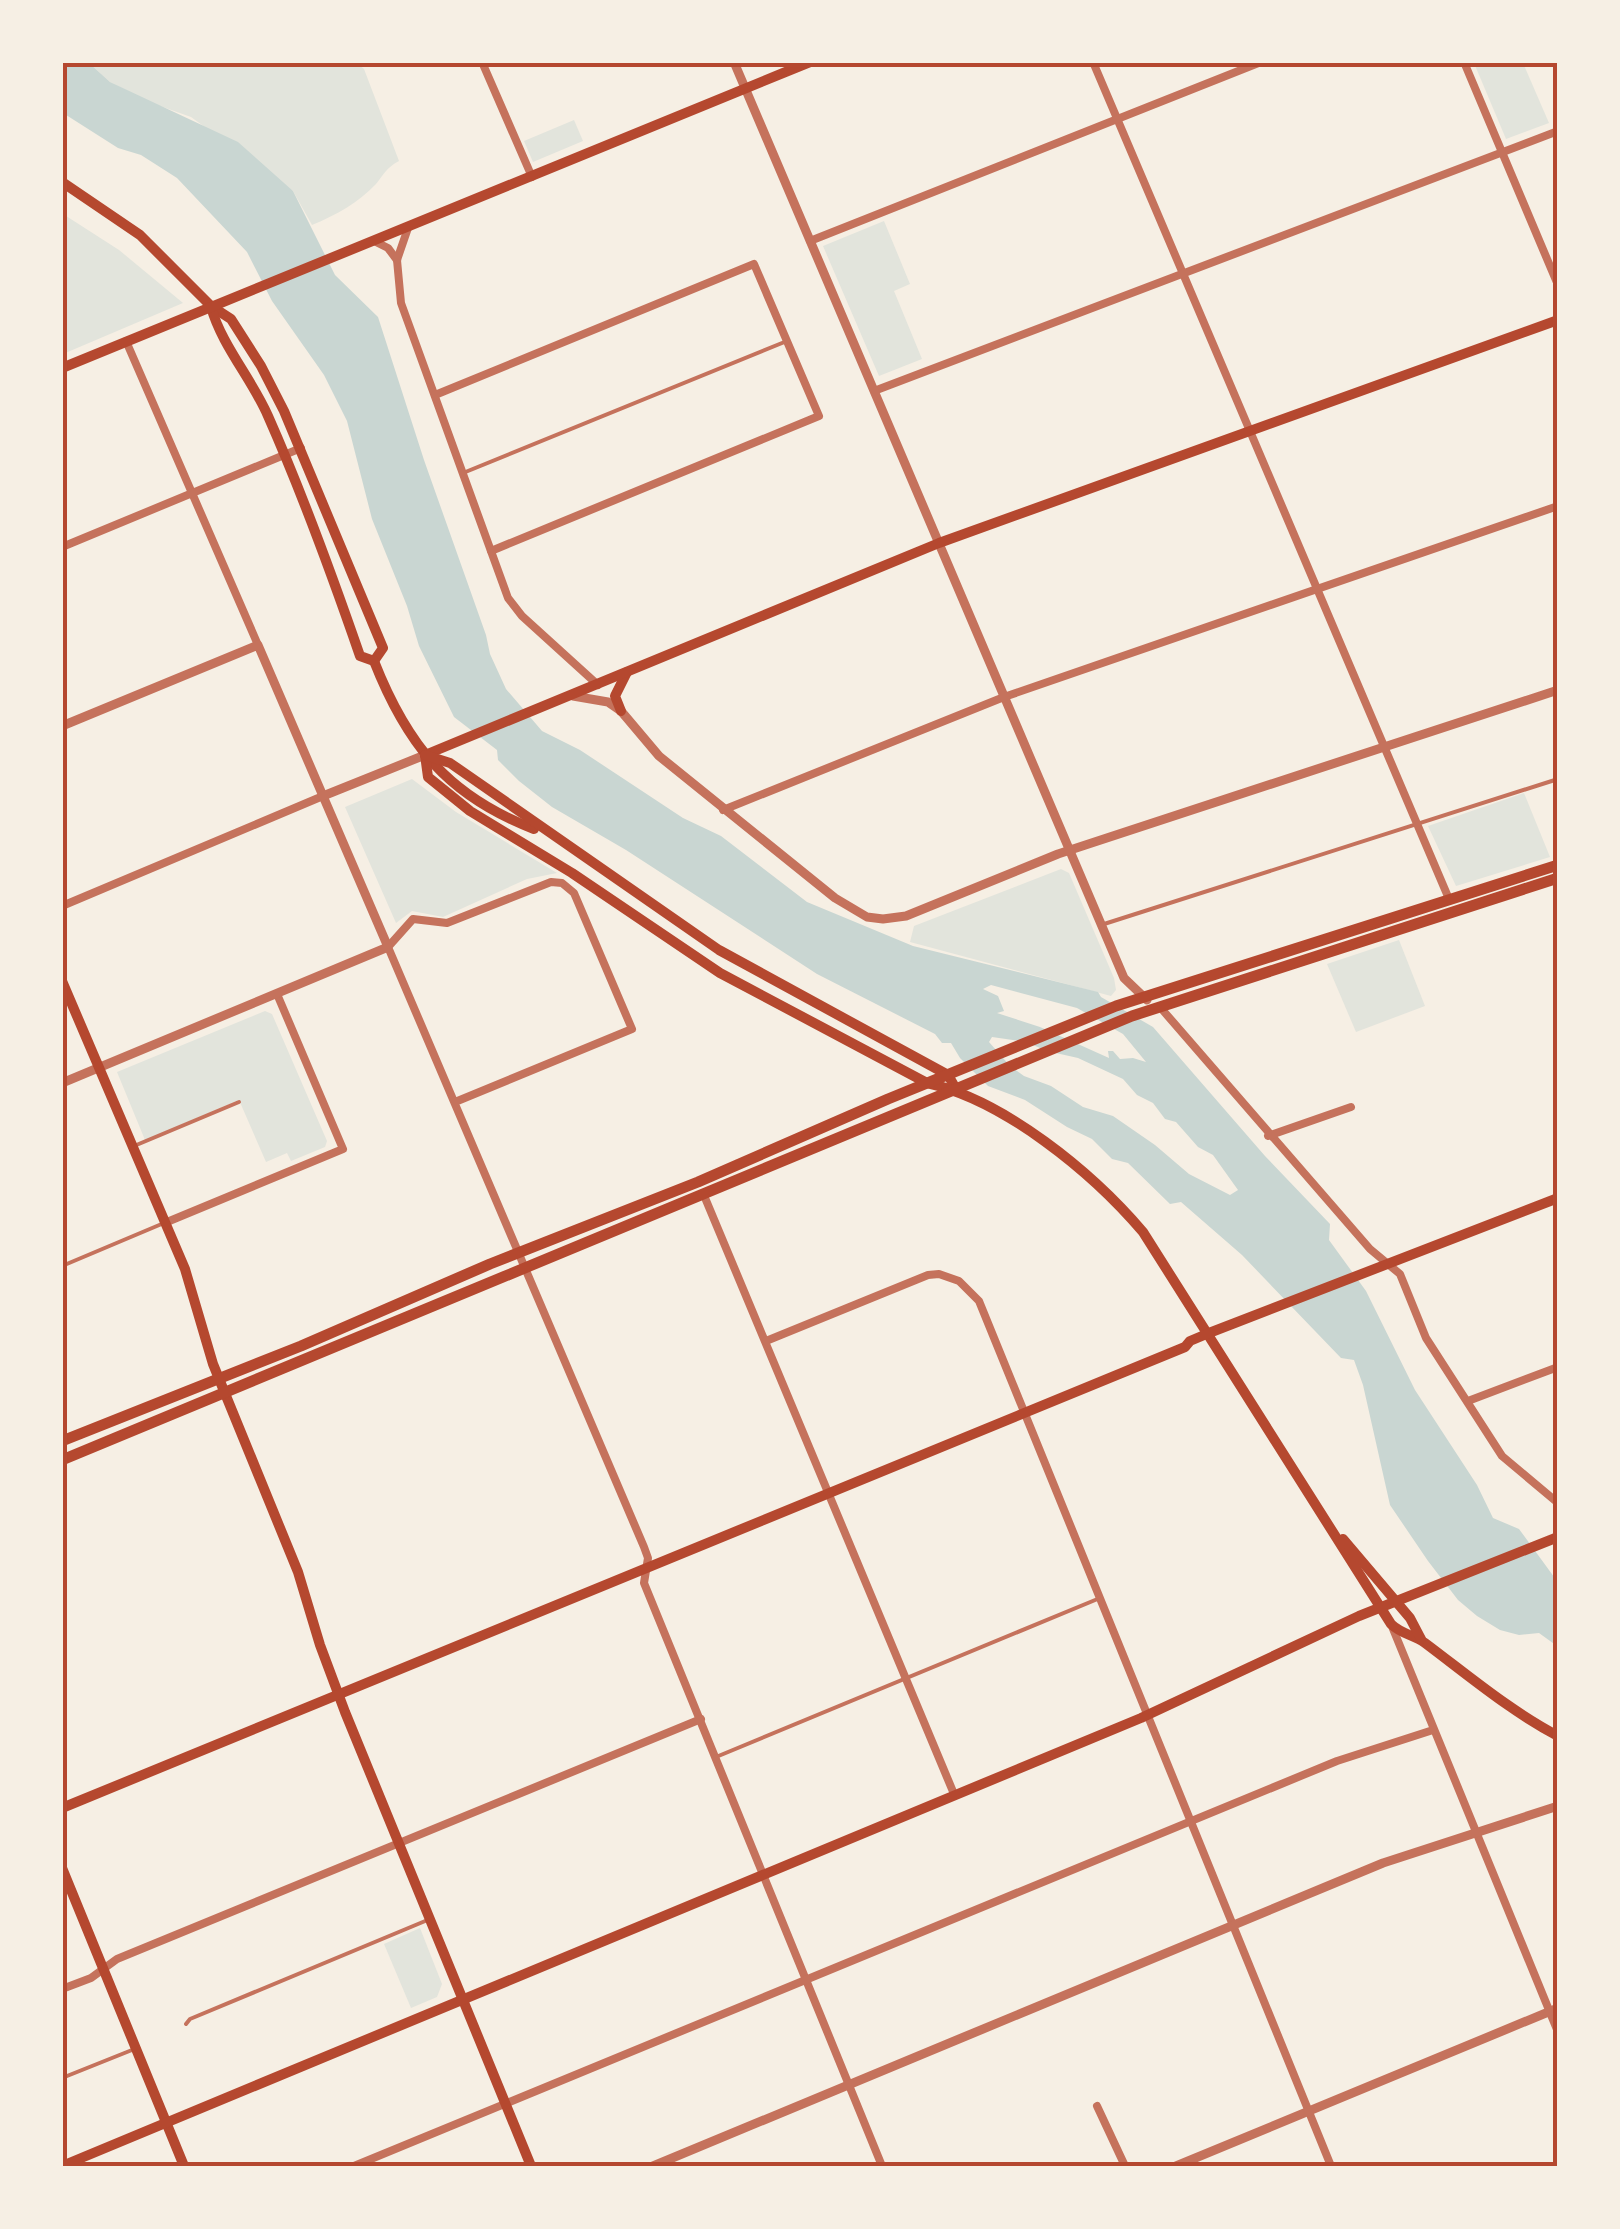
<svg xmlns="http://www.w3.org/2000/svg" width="1620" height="2229" font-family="Overpass,sans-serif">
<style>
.green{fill:#e2e4dc}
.water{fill:#c9d6d2;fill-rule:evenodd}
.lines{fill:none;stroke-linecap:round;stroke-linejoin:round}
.service{stroke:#c5725c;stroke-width:4}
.minor{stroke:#c5725c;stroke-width:8}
.tertiary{stroke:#c5725c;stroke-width:9}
.secondary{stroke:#b5482f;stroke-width:10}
.primary{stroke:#b5482f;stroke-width:11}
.neatline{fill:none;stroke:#b5482f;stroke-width:4}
</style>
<rect width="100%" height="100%" fill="#f6efe4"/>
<!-- green -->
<g class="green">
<path d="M89 63H357L364 69 399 161C386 168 384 174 376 184 358 203 336 215 312 225L293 191 191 117 149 102 110 82Z"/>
<polygon points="1474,63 1523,63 1549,123 1506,139"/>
<polygon points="574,120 583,141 533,162 524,141"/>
<polygon points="63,214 119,250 183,303 63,354"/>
<polygon points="884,221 910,284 894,291 922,359 879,376 823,246"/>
<polygon points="412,779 456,812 557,873 527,879 443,917 412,911 396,923 345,807"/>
<polygon points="1524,793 1550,857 1456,886 1428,826"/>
<polygon points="1061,869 1069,873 1114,978 1116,990 1111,996 910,942 914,926"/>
<polygon points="1399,940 1425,1006 1356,1032 1327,964"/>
<polygon points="265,1011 272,1014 327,1141 325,1147 291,1161 287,1153 266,1162 239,1100 145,1140 117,1072"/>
<polygon points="420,1928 442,1984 437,1997 411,2008 384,1944"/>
</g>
<!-- water -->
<path class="water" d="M63 63H89L110 82 238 142 293 191 335 275 378 317 424 460 486 635 490 654 506 689 542 731 580 750 683 818 721 836 807 902 913 946 1098 992 1101 997 1153 1027 1265 1156 1330 1224 1329 1240 1366 1291 1415 1390 1477 1485 1493 1518 1519 1529 1557 1581V1646L1539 1633 1519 1635 1500 1630 1477 1616 1458 1600 1428 1561 1390 1505 1363 1385 1354 1360 1341 1358 1242 1255 1181 1202 1170 1204 1128 1163 1112 1159 1092 1139 1067 1127 1025 1100 988 1086 960 1058 951 1043H942L935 1034 817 974 626 850 552 807 519 781 498 760 497 750 454 717 419 646 407 606 372 519 347 421 324 375 272 301 247 252 177 178 141 155 118 148 63 113ZM991 985 1077 1008 1123 1034 1146 1062 1133 1058 1120 1059 1113 1051H1108L1109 1058 1040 1027 997 1013 1004 1011 998 996 983 989ZM992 1037 1026 1042 1047 1051 1078 1058 1123 1079 1137 1095 1153 1103 1165 1119 1176 1122 1198 1147 1213 1155 1238 1190 1230 1195 1189 1174 1155 1145 1113 1116 1083 1107 1051 1086 1024 1076 1010 1066 989 1042Z"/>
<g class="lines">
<!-- service -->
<g class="service">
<polyline points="463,473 787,341"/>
<polyline points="1101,925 1558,779"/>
<polyline points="134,1146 239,1102"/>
<polyline points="62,1266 164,1223"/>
<polyline points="716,1757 1100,1598"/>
<polyline points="186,2024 190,2019 430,1919"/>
<polyline points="62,2078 132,2050"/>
</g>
<!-- minor -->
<g class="minor">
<polyline points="482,62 532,177"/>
<polyline points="1093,62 1449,899"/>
<polyline points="1464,62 1558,285"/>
<polyline points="408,228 397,260 401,303 508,598 522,616 598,685"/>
<polyline points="374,241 388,248 397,260"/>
<polyline points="810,241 1261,62"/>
<polyline points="126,341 258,645"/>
<polyline points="874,391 1558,131"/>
<polyline points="435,395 754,264 819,416 491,551"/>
<polyline points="62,547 301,448"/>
<polyline points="723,810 1004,697 1558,506"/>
<polyline points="62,906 323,796"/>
<polyline points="1160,1007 1370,1249 1400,1274 1426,1338 1502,1456 1558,1503"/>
<polyline points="455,1102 632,1029 574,893 562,883 551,882 447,923 413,919 388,947 644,1547 648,1558 644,1583 882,2166"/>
<polyline points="1268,1136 1351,1107"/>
<polyline points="703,1193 954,1794"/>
<polyline points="167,1222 343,1149 277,994"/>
<polyline points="766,1341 928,1275 939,1274 959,1281 979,1301 1331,2166"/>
<polyline points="1468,1401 1558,1367"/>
<polyline points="1391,1624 1558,2032"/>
<polyline points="62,1989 91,1978 117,1959 701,1719"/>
<polyline points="1097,2106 1125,2166"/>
<polyline points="354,2166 1337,1761 1433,1730"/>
</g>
<!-- tertiary -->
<g class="tertiary">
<polyline points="734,62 1124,978 1147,1000"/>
<polyline points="573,696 608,702 621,711 659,756 835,898 867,917 883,919 906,916 1058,854 1558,690"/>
<polyline points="62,726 258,645 388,947 62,1083"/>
<polyline points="323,796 425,755"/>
<polyline points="653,2166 1383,1863 1558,1806"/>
<polyline points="1176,2166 1558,2008"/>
</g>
<!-- secondary -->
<g class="secondary">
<polyline points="62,182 140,235 211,306 231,319 261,366 284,411 383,648 374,661"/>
<path d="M211 307C222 346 252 379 268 416 303 495 332 575 360 656L374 661"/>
<polyline points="62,368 810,62"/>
<path d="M374 661C407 745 448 796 534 829"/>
<polyline points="621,711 615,696 627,672"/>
<path d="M425 755 428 777 470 811 572 873 720 973 927 1083C1004 1100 1092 1172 1143 1232L1391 1624C1401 1634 1414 1635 1425 1643 1469 1676 1509 1710 1558 1736"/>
<polyline points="425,755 939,543 1558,320"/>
<polyline points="425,755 450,763 719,950 948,1075 956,1089"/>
<polyline points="62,981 185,1269 213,1364 298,1572 320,1645 345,1712 531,2166"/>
<polyline points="1343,1539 1410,1618 1421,1639"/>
<polyline points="62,1808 1185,1347 1190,1341 1209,1333 1558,1198"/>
<polyline points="62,1868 184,2166"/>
<polyline points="62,2166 1141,1718 1359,1616 1558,1537"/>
</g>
<!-- primary -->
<g class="primary">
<polyline points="62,1441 301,1346 490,1264 698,1182 888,1099 1116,1006 1558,865"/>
<polyline points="62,1460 1132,1016 1558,878"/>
</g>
</g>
<!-- border -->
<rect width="1620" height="2229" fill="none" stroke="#f6efe4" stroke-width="130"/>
<rect x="65" y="65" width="1490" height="2099" class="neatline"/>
</svg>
